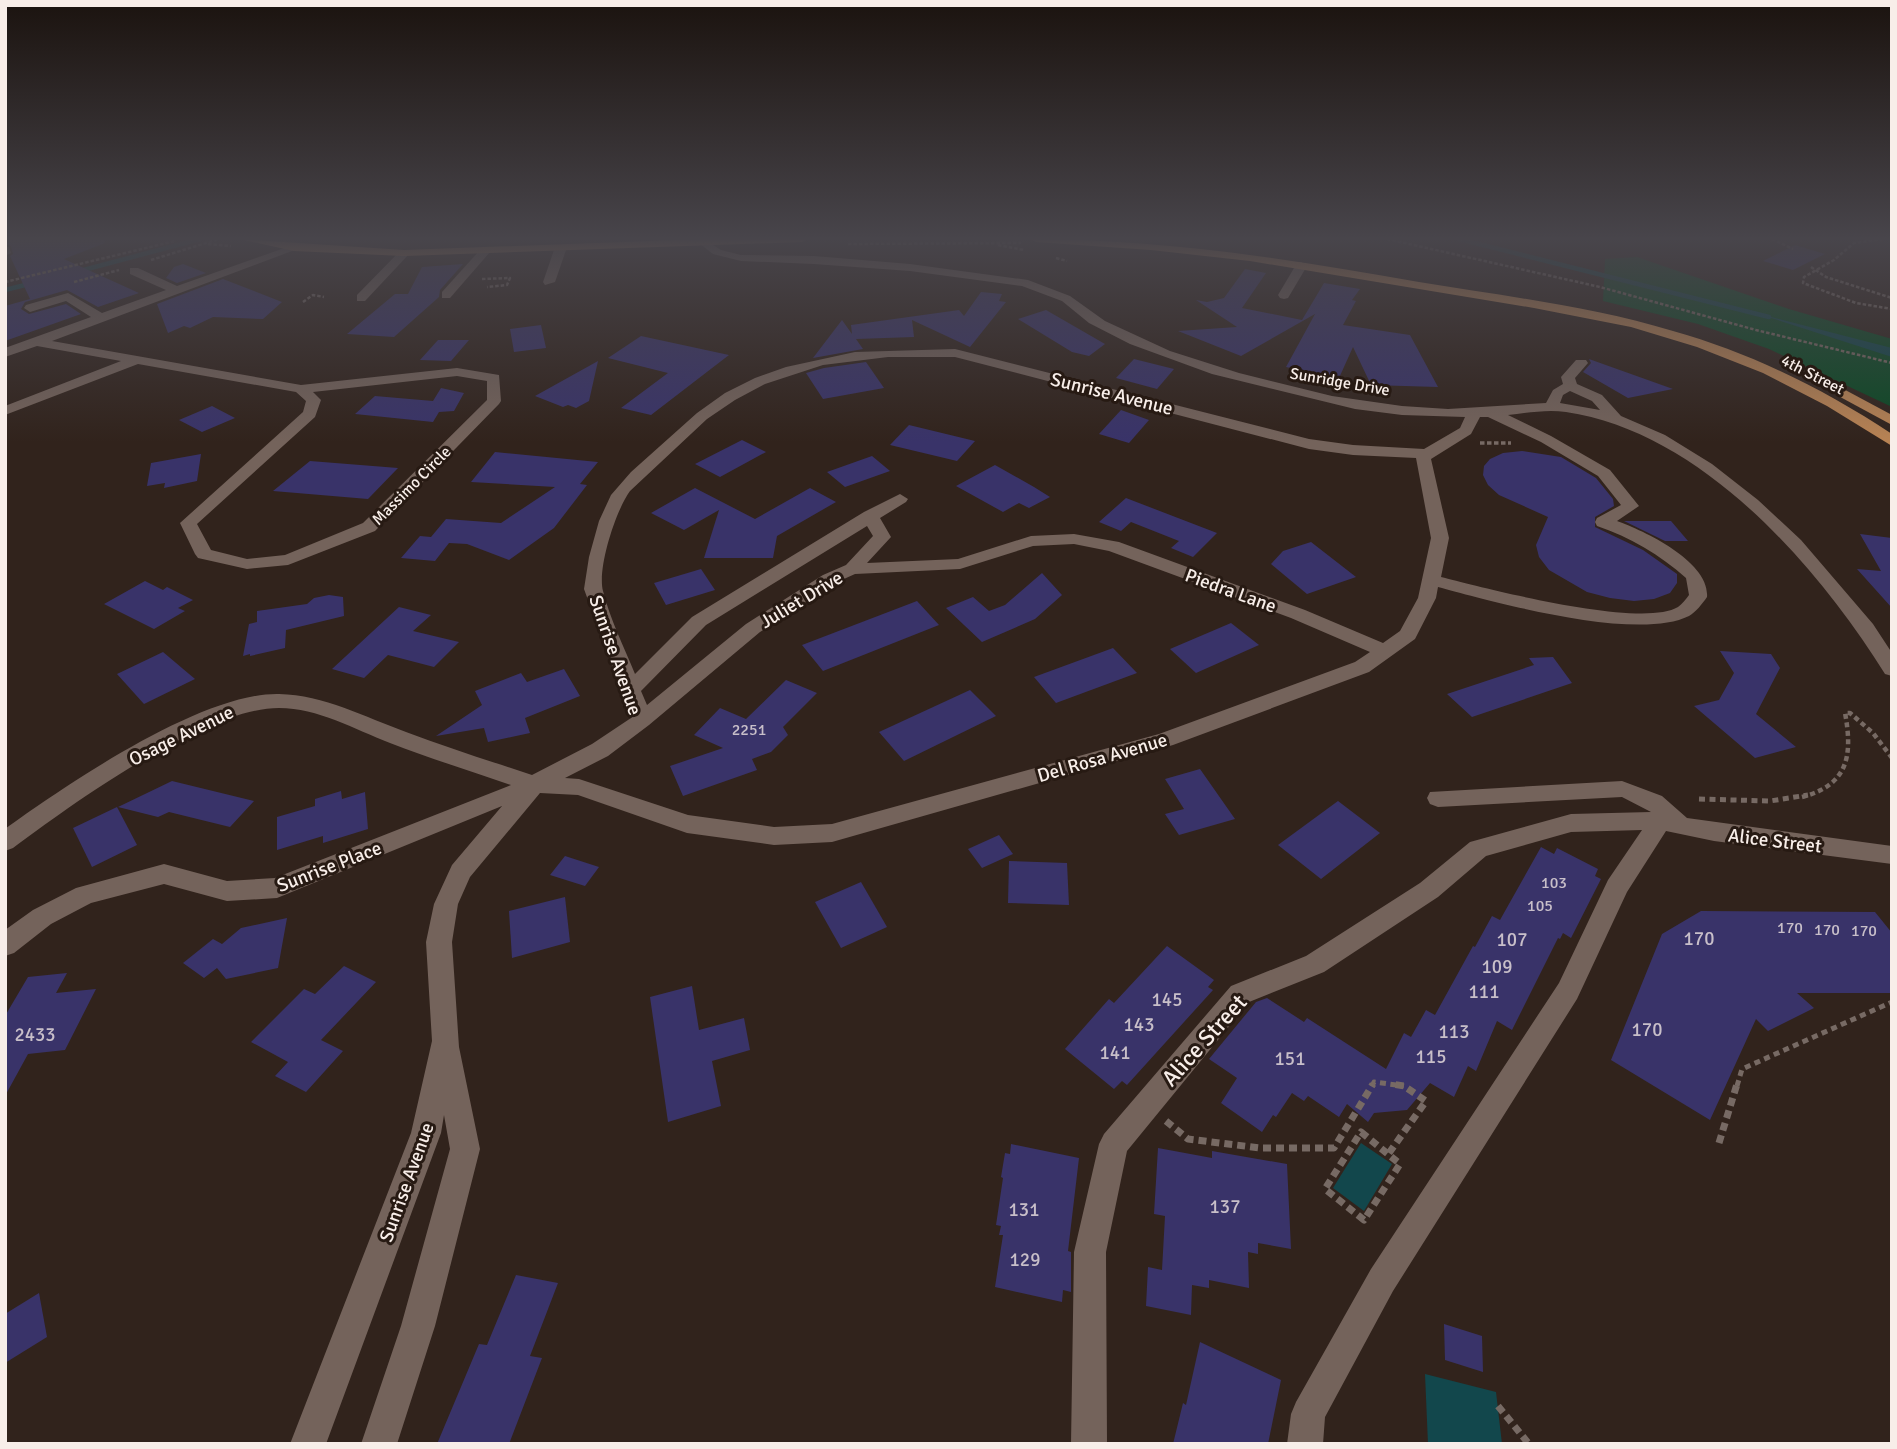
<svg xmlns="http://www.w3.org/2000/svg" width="1897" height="1449" font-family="Signika,sans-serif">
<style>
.green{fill:#0c4925}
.water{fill:#12474c}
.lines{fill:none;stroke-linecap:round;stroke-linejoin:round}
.stream{stroke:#12474c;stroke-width:4.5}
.building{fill:#393369}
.path-far4{stroke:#776a64;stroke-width:2.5;stroke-dasharray:3.5 2;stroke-linecap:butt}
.path-far3{stroke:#776a64;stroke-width:3.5;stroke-dasharray:4.5 2.5;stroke-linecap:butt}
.path-far2{stroke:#776a64;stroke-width:4.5;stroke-dasharray:5 3.5;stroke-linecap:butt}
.path-far1{stroke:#776a64;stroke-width:5;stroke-dasharray:6 4.5;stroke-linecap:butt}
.path{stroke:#776a64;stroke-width:7;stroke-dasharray:8 5;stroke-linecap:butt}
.minor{fill:#74635b;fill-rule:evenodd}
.major{fill:#b88354;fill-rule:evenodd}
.labels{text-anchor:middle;stroke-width:6;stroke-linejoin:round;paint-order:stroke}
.far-street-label{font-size:16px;fill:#f8eee9;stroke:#271a13}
.number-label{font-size:16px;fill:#c8bfc9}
.street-label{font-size:19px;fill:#f8eee9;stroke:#271a13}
.near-number-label{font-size:19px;fill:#c8bfc9}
.near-street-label{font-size:23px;fill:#f8eee9;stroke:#271a13}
</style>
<rect width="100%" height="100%" fill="#31231c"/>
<!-- green -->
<polygon class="green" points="1637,257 1789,309 1892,339 1892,407 1769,349 1698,324 1603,301 1605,259"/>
<!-- water -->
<g class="water">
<polygon points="1759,314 1892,348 1892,357"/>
<polygon points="1361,1143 1392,1164 1364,1211 1333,1188"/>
<polygon points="1425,1374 1496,1392 1502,1444 1428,1444"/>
</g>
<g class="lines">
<!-- stream -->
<g class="stream">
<polyline points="1459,239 1769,317"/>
<polyline points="76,272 200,239"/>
<polyline points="5,290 33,283"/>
</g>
</g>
<!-- building -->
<g class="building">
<polygon points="5,239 105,239 105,243 64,259 139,293 98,307 67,290 25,302 21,309 29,314 66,304 81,314 5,341 5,306 30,299 10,256 13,254 11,246 5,244"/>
<polygon points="1795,245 1825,254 1793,270 1763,261"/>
<polygon points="183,264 206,273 177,283 166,278 174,267"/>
<polygon points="463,264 440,290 439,297 394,337 347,334 395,294 408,294 422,267"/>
<polygon points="1245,269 1266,273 1242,308 1302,320 1324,283 1360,289 1352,300 1356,301 1343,325 1410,335 1438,387 1371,385 1353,347 1339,378 1286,367 1315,314 1241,356 1178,331 1237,327 1196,300 1207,302 1224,298"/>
<polygon points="223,279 282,302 263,319 213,317 190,328 184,326 168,333 157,304"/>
<polygon points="981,292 1002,294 999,301 1006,302 970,347 912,320 914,337 856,339 863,349 813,358 842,320 852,334 851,325 959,310 964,316"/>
<polygon points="1046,310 1105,344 1089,356 1072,352 1018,319"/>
<polygon points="541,325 546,348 514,352 510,329"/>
<polygon points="641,336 729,355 651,415 621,408 668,373 608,358"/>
<polygon points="438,340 469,340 451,361 420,360"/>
<polygon points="1134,359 1174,369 1157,389 1116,378"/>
<polygon points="1589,359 1673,389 1628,398 1583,372 1591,363"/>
<polygon points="598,361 589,401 576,408 568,405 563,407 535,396"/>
<polygon points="866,362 884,388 823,399 806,373 824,368"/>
<polygon points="441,388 464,393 454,411 439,412 433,422 355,414 375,396 433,401"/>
<polygon points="212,406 235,418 202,432 179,420"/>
<polygon points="1121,410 1149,420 1129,443 1099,434"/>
<polygon points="909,425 975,441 957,461 890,445"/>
<polygon points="742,440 766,452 720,477 695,464"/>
<polygon points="1522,451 1561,457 1596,478 1613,499 1614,506 1595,517 1595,527 1643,550 1677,574 1677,583 1670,593 1654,599 1634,601 1610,598 1587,592 1549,570 1539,557 1536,545 1548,517 1499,495 1488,485 1483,475 1484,466 1490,459 1503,453"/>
<polygon points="495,452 598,462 580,484 587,485 554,528 509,560 467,544 449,543 435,561 401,558 420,536 431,537 446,519 501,523 555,487 471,482"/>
<polygon points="201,454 197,481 164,488 165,483 147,486 151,463"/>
<polygon points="872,456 890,471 845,487 827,472"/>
<polygon points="310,461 398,468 368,499 273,491"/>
<polygon points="995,465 1034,487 1050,497 1029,508 1019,503 1003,512 956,486"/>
<polygon points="695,488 755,519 810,488 836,502 777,536 773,558 704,558 719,510 684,530 651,513"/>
<polygon points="1126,498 1217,533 1193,557 1171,548 1179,541 1131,522 1121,531 1099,522"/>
<polygon points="1624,521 1671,521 1688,541 1665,541"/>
<polygon points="1860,534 1892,538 1892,608 1857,569 1881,571"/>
<polygon points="1311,542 1356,577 1307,594 1271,564 1283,551"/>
<polygon points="701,569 715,590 666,605 654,583"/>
<polygon points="1042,573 1062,595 1035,619 982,642 946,608 973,597 989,611 1005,605"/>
<polygon points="145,581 163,590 167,587 193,600 178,608 185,611 154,629 104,604"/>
<polygon points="329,595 343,597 344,616 286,630 285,648 250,656 250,654 243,656 249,624 257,622 257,611 307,604 314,598"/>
<polygon points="917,601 939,625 823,671 802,645"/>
<polygon points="399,607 431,615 413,631 459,642 434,667 388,655 364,678 332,669"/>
<polygon points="1231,623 1259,645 1196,673 1170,649"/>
<polygon points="1113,648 1137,673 1056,703 1034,677"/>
<polygon points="1720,651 1771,654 1780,668 1756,714 1796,747 1755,758 1694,706 1719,700 1734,673"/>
<polygon points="163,652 195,679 144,704 117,674"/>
<polygon points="1553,657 1572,683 1472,717 1447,694 1534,665 1529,658"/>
<polygon points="564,669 580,696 525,718 530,733 488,742 484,728 436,736 482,705 475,691 521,673 527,682"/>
<polygon points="786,680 817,693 783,727 788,735 771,752 752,759 757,770 683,796 670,766 723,748 694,735 720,708 746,719"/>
<polygon points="970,690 996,716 904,761 879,732"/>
<polygon points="1200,769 1235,819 1179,835 1165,814 1184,809 1165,779"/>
<polygon points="172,781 254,801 230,827 169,812 158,817 118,807"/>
<polygon points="341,791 342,799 365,792 368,829 323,843 323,836 277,850 277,817 315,806 315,799"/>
<polygon points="1338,801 1380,833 1321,879 1278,845"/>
<polygon points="117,807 137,845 92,867 73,828"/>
<polygon points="999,835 1013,854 982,868 968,849"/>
<polygon points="1541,847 1554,854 1557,848 1598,869 1595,876 1601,879 1571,938 1563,933 1560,939 1558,938 1512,1030 1497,1021 1476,1071 1468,1066 1454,1097 1430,1083 1407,1110 1374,1113 1368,1122 1347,1104 1339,1117 1308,1096 1304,1101 1292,1093 1276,1117 1273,1115 1262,1132 1221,1103 1237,1078 1209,1059 1256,1002 1267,998 1304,1022 1307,1018 1386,1069 1404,1033 1411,1037 1426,1010 1435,1015 1473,946 1475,947 1492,916 1500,920"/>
<polygon points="565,856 599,867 585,886 550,875"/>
<polygon points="1009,861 1067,863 1069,905 1008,903"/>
<polygon points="861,882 887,927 841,948 815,902"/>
<polygon points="565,897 570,942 512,958 509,911"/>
<polygon points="1701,911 1875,912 1892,933 1892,993 1797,993 1814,1008 1768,1031 1756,1019 1710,1120 1611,1060 1662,934"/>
<polygon points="287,918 278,968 226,979 217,968 204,978 183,963 213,939 222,944 241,928"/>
<polygon points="1167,946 1214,980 1208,987 1213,990 1127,1085 1122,1081 1114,1089 1065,1049 1109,999 1114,1003"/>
<polygon points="344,966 376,982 321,1040 343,1051 306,1092 275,1076 288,1062 251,1042 304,989 315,994"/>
<polygon points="67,973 56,993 96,989 65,1050 28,1054 5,1096 5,1016 28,977"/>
<polygon points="692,986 699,1030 744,1018 750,1050 712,1061 721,1106 668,1122 650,997"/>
<polygon points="1011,1144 1079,1158 1068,1251 1071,1252 1071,1292 1063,1290 1062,1302 995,1287 1003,1235 999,1235 1001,1226 996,1225 1003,1178 1001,1177 1005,1153 1010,1154"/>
<polygon points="1158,1148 1212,1158 1212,1151 1287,1164 1291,1249 1258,1243 1258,1254 1248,1252 1249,1288 1209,1280 1209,1288 1192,1285 1191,1315 1146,1306 1148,1267 1162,1270 1165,1216 1154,1214"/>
<polygon points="516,1275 558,1283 530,1356 542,1358 509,1444 437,1444 479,1344 487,1345"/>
<polygon points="39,1293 47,1337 5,1363 5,1314"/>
<polygon points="1444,1324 1482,1336 1483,1372 1445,1360"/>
<polygon points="1200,1342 1281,1380 1268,1444 1173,1444 1183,1403 1186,1405"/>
</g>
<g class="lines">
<!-- path-far4 -->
<g class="path-far4">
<polyline points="1387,239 1600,287 1756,330 1892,363"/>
<polyline points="1772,239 1793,249"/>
<polyline points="1883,239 1854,243 1834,260 1804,277 1803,283 1856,303 1892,309"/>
<polyline points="208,244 231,246"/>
<polyline points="848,244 1021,243"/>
<polyline points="998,245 1024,250"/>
<polyline points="1056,258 1067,261"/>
<polyline points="151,260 219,239"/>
<polyline points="1811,267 1826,277 1892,298"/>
<polyline points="482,279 510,278 507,285 487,287"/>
<polyline points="5,282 175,241 172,239"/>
<polyline points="74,282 119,270"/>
<polyline points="303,302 313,295 324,297"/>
</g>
<!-- path-far3 -->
<polyline class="path-far3" points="1480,443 1511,443"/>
<!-- path-far2 -->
<path class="path-far2" d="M1802 797C1848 785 1853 756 1845 713H1850L1873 733 1892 758"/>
<!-- path-far1 -->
<g class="path-far1">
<polyline points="1699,799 1770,801 1808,795"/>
<polyline points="1372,1086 1374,1082 1404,1086"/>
<polyline points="1737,1086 1742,1069 1892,1002"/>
</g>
<!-- path -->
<g class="path">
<polyline points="1166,1121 1188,1139 1260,1148 1334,1148 1373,1084"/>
<polygon points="1361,1132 1400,1164 1364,1220 1325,1189"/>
<polyline points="1719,1143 1737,1084"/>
<polyline points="1389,1153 1426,1101 1404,1086 1392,1084"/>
<polyline points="1498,1406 1529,1444"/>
</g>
<!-- minor -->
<g class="minor">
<path d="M705 240 721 250 741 255 814 256 910 264 1028 280 1070 296 1105 321 1170 351 1239 373 1332 396 1402 406 1448 409 1546 403 1553 390 1563 384 1561 377 1576 360H1586L1588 363 1575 378 1577 384 1602 395 1621 416 1665 435 1712 464 1758 500 1801 540 1873 624 1892 653V676L1885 674C1816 564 1701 432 1566 412 1547 409 1526 413 1508 415L1551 436 1610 470 1639 506 1617 521C1645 531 1710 562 1707 597 1703 603 1695 613 1689 616 1637 642 1494 602 1438 587L1436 598 1415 639 1369 672 1173 745 832 842 774 845 687 833 578 795 540 793 470 877 458 904 452 942 459 1047 480 1149 435 1326 397 1444H361L401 1326 450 1149 444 1115 441 1133 326 1444H290L411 1133 432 1041 426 942 434 904 452 865 502 806 277 898 227 901 164 884 91 903 51 924 14 953 5 956V930L33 910 76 888 164 864 227 881 275 878 511 785C470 771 429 758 390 743 354 729 318 708 279 708 205 708 72 804 13 848L5 851V829C67 784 203 692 279 694 324 695 365 717 406 732 448 748 490 761 532 775L592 744 631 718 584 589 589 557 599 521 611 495 631 472 697 413 725 393 755 378 786 367 855 352 955 349 1309 439 1353 445 1424 449 1460 428 1465 417 1402 415 1355 409 1212 374 1130 344 1089 323 1062 301 1022 286 910 271 814 264 741 261 713 254 699 243ZM888 357H955L1309 449 1353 455 1416 458 1431 538 1418 598 1400 631 1383 643 1305 610 1119 542 1074 534 1031 536 958 559 867 563 891 537 880 518 906 502 908 499 900 494 864 512 692 617 635 674C624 647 610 619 603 591 597 568 616 510 630 491L707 419 735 400 765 384 823 365ZM1570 391 1592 401 1600 410 1560 403 1563 395ZM1480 417H1488L1541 442 1598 476 1621 505 1597 518 1595 522 1597 526C1630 537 1660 555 1686 578L1689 595C1686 599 1682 604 1678 607 1641 629 1484 588 1441 577L1449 538 1431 459 1471 434ZM867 526 873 536 846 565 823 575 746 624 647 705 641 691 706 625ZM1074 544 1109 551 1291 618 1370 652 1355 662 1159 734 832 824 774 827 688 815 579 779 565 778 608 756 649 725 760 632 835 583 855 574 960 569 1033 546Z"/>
<polygon points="5,246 9,247 11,253 5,256"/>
<path d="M290 246 300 248 52 341 301 385 457 368 499 375 501 401 499 404 375 531 288 565 247 569 198 558 195 554 180 523 303 412 306 401 296 392 138 364 5 415V406L121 361 37 346 5 357V348L91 317 66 301 30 312 24 308 26 305 68 293 102 313 166 290 130 274V268H138L177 286ZM457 376 487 381V400L363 523 285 555 247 559 211 550 197 524 315 417 321 400 313 392Z"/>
<polygon points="560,247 566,250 555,282 545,285 543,282 554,250"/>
<polygon points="480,250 490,252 450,298 442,298 442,292"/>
<polygon points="400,251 410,253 365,301 357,301 357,295"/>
<polygon points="1301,262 1307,266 1288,298 1284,299 1280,298 1278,295 1297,263"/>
<polygon points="1622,781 1662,796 1687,818 1892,846 1892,864 1714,841 1666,831 1627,892 1577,999 1393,1291 1325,1417 1323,1444 1287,1444 1291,1414 1296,1402 1371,1269 1559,983 1608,880 1642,830 1571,832 1486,856 1438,897 1324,972 1249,1002 1127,1151 1106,1252 1107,1444 1071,1444 1074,1252 1099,1144 1104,1134 1231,986 1306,956 1420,883 1470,842 1571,814 1651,812 1622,797 1438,807 1430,804 1427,798 1430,792"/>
</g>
<!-- major -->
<g class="major">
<polygon points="239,239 404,250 703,239 808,239 802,242 404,256 294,251"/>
<path d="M1030 239C1162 239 1289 259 1419 282 1504 296 1590 306 1673 331 1751 353 1824 389 1892 434V446L1827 406 1763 373 1697 347 1631 327 1534 308 1250 261 1151 250 1036 242Z"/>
<polygon points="1836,385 1892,415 1892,425 1831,392 1831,386"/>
</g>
</g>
<!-- sky -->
<linearGradient id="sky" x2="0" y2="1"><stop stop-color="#1b130f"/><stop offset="0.54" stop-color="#48454b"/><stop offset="1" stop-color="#48454b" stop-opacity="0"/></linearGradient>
<rect width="1897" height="442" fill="url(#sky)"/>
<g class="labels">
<!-- far-street labels -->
<g class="far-street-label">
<text transform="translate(1813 374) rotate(27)" y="6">4th Street</text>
<text transform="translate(1340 381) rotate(10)" y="6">Sunridge Drive</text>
<text transform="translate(411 485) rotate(-45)" y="6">Massimo Circle</text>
</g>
<!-- number labels -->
<g class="number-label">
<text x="749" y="735">2251</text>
<text x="1554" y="888">103</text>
<text x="1540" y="911">105</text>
<text x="1790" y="933">170</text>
<text x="1827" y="935">170</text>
<text x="1864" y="936">170</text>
</g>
<!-- street labels -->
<g class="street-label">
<text transform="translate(1112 393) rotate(14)" y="7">Sunrise Avenue</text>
<text transform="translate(1231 590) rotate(20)" y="7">Piedra Lane</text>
<text transform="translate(801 599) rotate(-31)" y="7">Juliet Drive</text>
<text transform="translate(616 655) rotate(71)" y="7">Sunrise Avenue</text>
<text transform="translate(181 735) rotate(-26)" y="7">Osage Avenue</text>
<text transform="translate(1102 757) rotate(-16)" y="7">Del Rosa Avenue</text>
<text transform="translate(1775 840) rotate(7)" y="7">Alice Street</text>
<text transform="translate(329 866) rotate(-21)" y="7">Sunrise Place</text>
<text transform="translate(406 1182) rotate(-70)" y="7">Sunrise Avenue</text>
</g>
<!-- near-number labels -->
<g class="near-number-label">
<text x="1699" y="945">170</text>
<text x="1512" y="946">107</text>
<text x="1497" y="973">109</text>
<text x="1484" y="998">111</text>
<text x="1167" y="1006">145</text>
<text x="1139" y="1031">143</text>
<text x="1647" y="1036">170</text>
<text x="1454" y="1038">113</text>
<text x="35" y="1041">2433</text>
<text x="1115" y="1059">141</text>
<text x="1431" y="1063">115</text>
<text x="1290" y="1065">151</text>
<text x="1225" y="1213">137</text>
<text x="1024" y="1216">131</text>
<text x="1025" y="1266">129</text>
</g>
<!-- near-street labels -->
<g class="near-street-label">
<text transform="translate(1204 1040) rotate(-48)" y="8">Alice Street</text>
</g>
</g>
<!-- border -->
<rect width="1897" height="1449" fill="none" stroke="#f8eee9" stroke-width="14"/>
</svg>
